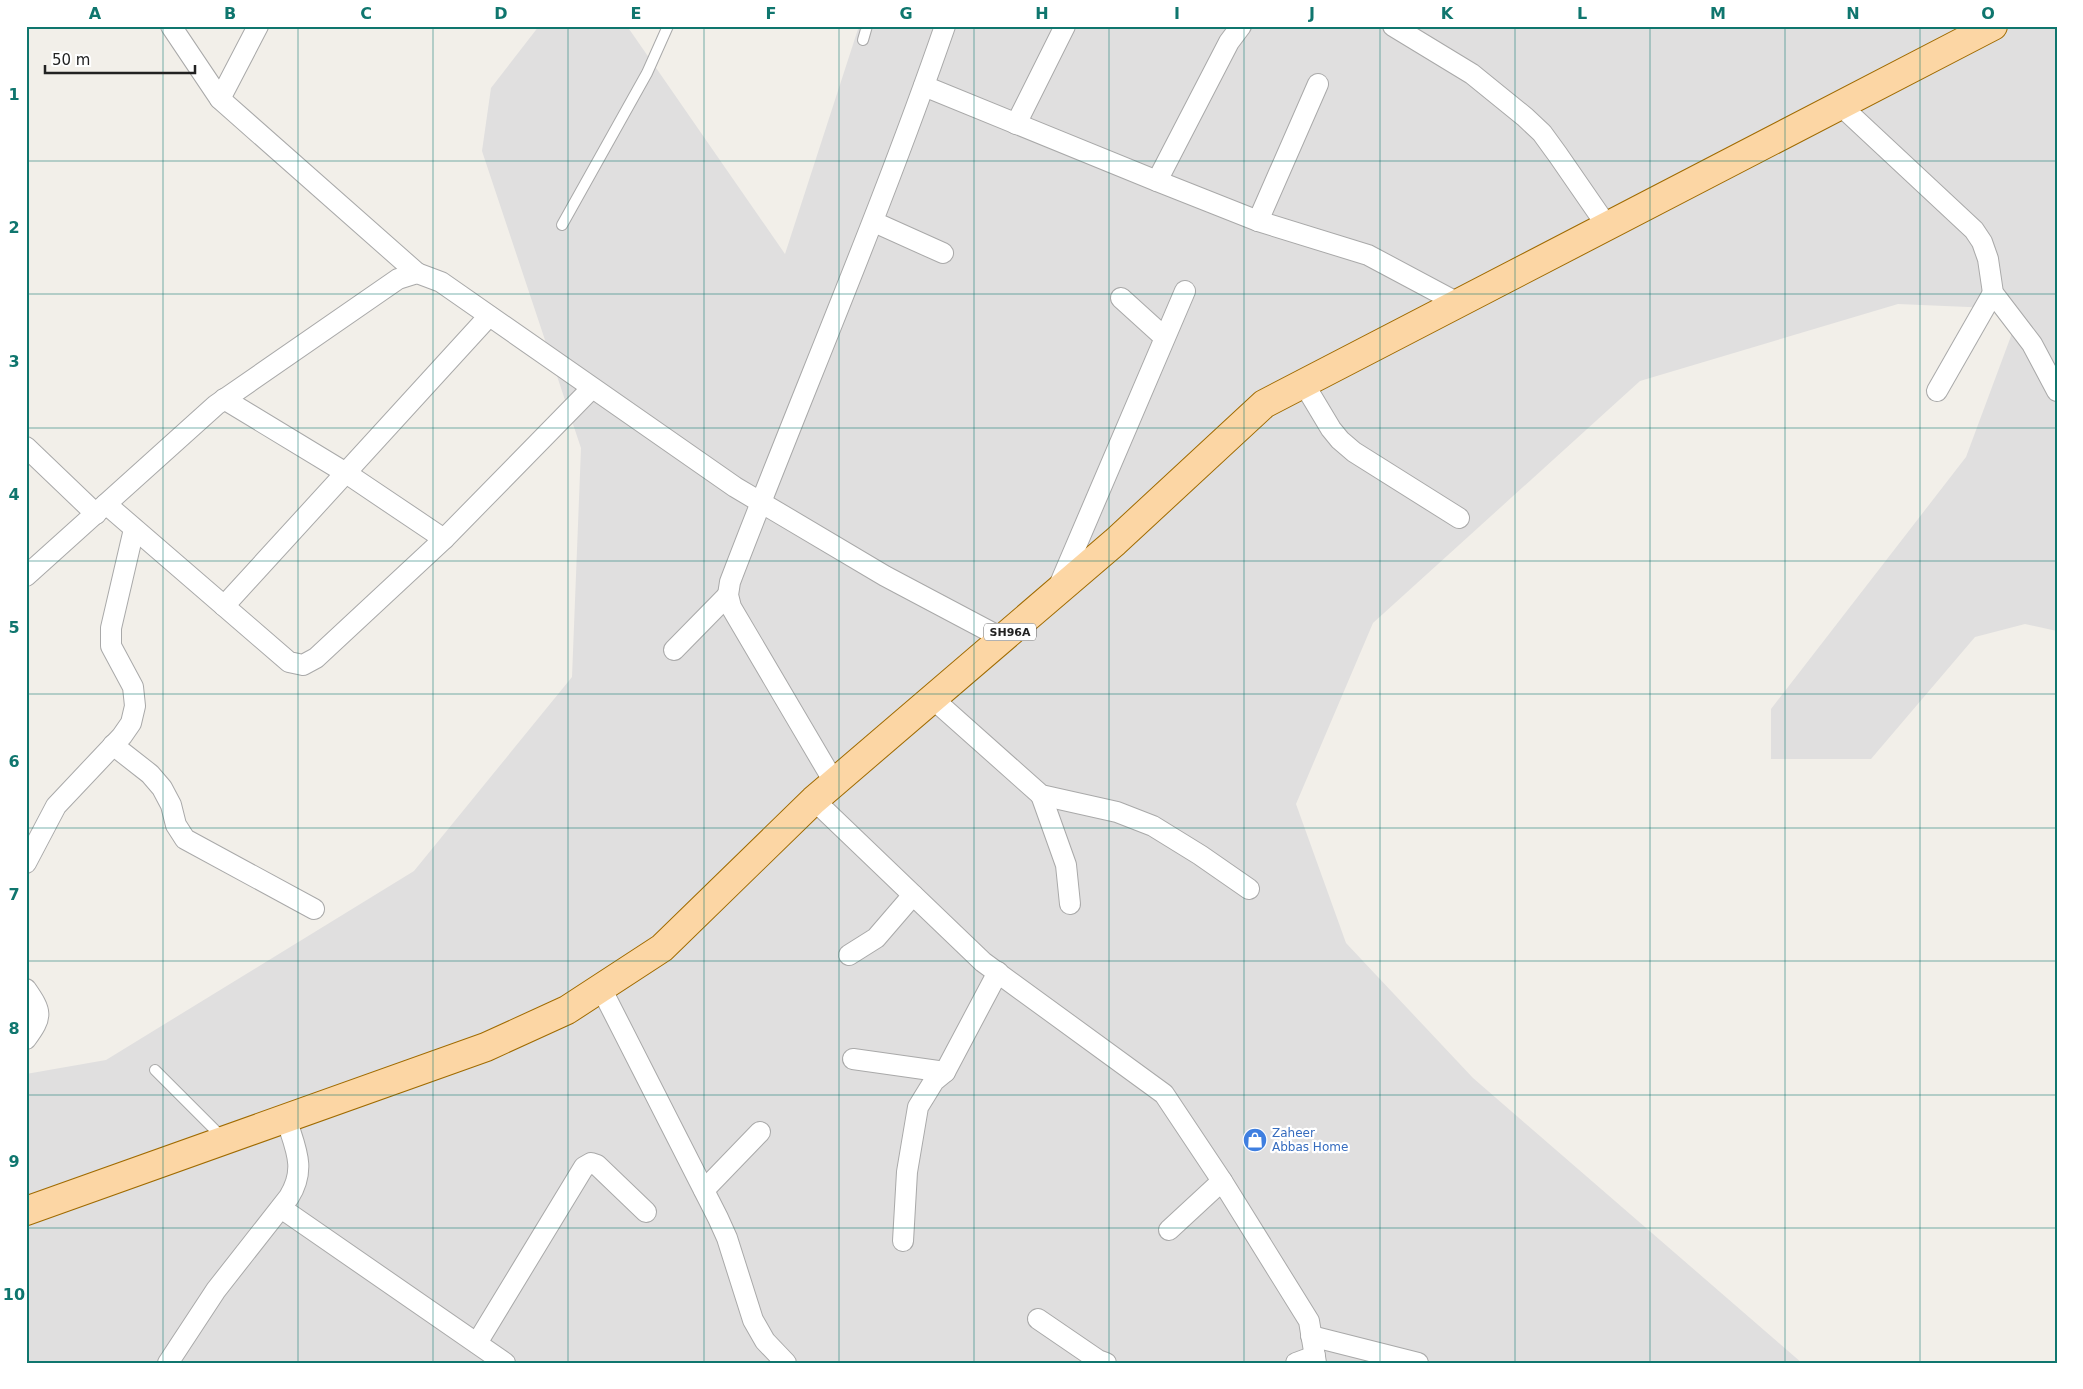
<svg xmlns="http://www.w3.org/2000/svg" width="2083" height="1389" font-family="'DejaVu Sans',sans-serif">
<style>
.residential{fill:#e0dfdf}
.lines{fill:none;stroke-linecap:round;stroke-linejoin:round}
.lane-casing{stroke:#a9a9a9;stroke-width:12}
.street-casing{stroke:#a9a9a9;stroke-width:22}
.primary-casing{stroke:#a06b00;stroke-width:30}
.lane{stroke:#fff;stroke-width:10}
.street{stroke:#fff;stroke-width:20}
.primary{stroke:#fcd6a4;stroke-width:28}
.grid{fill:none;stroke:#0f766e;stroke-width:1;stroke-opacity:0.55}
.labels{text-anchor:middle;stroke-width:4.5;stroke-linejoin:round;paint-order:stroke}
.shield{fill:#fff;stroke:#646464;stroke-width:1}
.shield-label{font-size:11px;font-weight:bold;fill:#222}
.shop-label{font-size:12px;fill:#366cbe;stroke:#fff;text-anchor:start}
.neatline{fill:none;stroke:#0f766e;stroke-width:2}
.grid-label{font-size:16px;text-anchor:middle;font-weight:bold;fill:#0f766e}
</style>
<rect width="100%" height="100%" fill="#f2efe9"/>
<!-- residential -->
<polygon class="residential" points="539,26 627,26 785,254 859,26 2057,26 2057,631 2025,624 1975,637 1871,759 1771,759 1771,709 1966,457 2011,336 2015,309 1898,304 1640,381 1373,623 1296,804 1346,943 1473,1078 1802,1363 26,1363 26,1074 106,1060 414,871 572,677 581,448 482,151 491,88"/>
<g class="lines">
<!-- lane casing -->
<g class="lane-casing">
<g id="lane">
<polyline points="863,40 867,26"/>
<polyline points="562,225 647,73 668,26"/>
<polyline points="155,1070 223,1138"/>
</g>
</g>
<!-- street casing -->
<g class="street-casing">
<g id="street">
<polyline points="171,26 220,99 417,273"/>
<polyline points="1393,26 1472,74 1525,117 1542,133 1558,155 1607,226"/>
<polyline points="924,86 1157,181 1258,221 1368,255 1458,303"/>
<polyline points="220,99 258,26"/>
<polyline points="1840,105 1974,230 1982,242 1988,259 1993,293 2032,344 2057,391"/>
<polyline points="1016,124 1065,26"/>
<polyline points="1157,181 1229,42 1241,26"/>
<polyline points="1258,221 1318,84"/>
<polyline points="874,222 943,253"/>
<polyline points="1121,298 1164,337"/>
<polyline points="1304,384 1331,429 1340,440 1354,452 1459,518"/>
<polyline points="1937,391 1993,293"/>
<polyline points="224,399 346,473 444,539"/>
<polyline points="26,447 96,514"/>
<polyline points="106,504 289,662 303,665 316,658 444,539 592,388"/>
<polyline points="26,576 216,405 398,279 417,273 441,282 735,487 885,576 1002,638"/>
<polyline points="1058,588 1185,291"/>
<polyline points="224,606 489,316"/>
<polyline points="674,650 728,595"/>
<polyline points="932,698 1041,795 1117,812 1153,826 1200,855 1249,889"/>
<polyline points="113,745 150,774 162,788 171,805 176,825 185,839 314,909"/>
<path d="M834 782 731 607 728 595 730 582C801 396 880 214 945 26"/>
<polyline points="1041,795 1066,865 1070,904"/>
<polyline points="814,800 983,962 1164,1094 1222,1181 1309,1321 1316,1363"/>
<polyline points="26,863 56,806 122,736 131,723 135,706 133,687 111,646 111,628 134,529"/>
<polyline points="849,955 876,938 913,895"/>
<polyline points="601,988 718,1218 727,1238 753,1320 765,1341 786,1363"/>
<path d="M26 989C42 1012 43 1016 26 1039"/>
<polyline points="853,1059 945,1072"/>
<polyline points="704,1190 760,1132"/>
<polyline points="281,1208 505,1363"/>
<polyline points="1169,1230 1222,1181"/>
<polyline points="903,1241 907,1172 918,1107 934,1081 945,1072 998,972"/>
<polyline points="1038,1319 1098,1360 1106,1363"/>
<polyline points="1311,1336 1418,1363"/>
<polyline points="477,1343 584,1167 591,1163 597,1165 646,1212"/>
<path d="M168 1363 216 1290 289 1197C307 1168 295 1148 286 1118"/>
<polyline points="1296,1363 1315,1356"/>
</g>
</g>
<!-- primary casing -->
<g class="primary-casing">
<polyline id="primary" points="26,1211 486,1047 567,1010 662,948 814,800 1115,542 1264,404 1993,26"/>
</g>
<!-- lane -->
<use href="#lane" class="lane"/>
<!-- street -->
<use href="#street" class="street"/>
<!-- primary -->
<use href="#primary" class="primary"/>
</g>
<!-- grid -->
<path class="grid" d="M163 26V1363M298 26V1363M433 26V1363M568 26V1363M704 26V1363M839 26V1363M974 26V1363M1109 26V1363M1244 26V1363M1380 26V1363M1515 26V1363M1650 26V1363M1785 26V1363M1920 26V1363M26 161H2057M26 294H2057M26 428H2057M26 561H2057M26 694H2057M26 828H2057M26 961H2057M26 1095H2057M26 1228H2057"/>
<!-- icons -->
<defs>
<g id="shop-disc" transform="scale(1.25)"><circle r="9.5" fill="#3f7fe0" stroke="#fff"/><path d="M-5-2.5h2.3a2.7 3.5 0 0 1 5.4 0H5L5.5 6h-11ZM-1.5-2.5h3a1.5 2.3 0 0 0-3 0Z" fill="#fff"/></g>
</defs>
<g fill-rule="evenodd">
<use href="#shop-disc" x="1255" y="1140"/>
</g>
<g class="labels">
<!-- shield labels -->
<rect class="shield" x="984" y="623.5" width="52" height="17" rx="4"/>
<g class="shield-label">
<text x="1010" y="636">SH96A</text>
</g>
<!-- shop labels -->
<g class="shop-label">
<text x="1272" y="1137">Zaheer<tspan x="1272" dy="14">Abbas Home</tspan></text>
</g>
</g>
<!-- border -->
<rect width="2083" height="1389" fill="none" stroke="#ffffff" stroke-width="55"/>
<!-- scale -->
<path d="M45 65v8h150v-8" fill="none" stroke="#222222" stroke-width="2.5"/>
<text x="52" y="65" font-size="15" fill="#222222" stroke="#ffffff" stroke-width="4" paint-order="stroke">50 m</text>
<rect x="28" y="28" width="2028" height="1334" class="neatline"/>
<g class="grid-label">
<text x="95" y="19">A</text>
<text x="230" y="19">B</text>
<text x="366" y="19">C</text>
<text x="501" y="19">D</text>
<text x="636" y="19">E</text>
<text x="771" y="19">F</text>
<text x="906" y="19">G</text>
<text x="1042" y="19">H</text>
<text x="1177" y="19">I</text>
<text x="1312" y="19">J</text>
<text x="1447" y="19">K</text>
<text x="1582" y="19">L</text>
<text x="1718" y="19">M</text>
<text x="1853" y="19">N</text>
<text x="1988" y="19">O</text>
<text x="14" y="100">1</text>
<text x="14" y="233">2</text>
<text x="14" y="367">3</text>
<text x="14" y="500">4</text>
<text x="14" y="633">5</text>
<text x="14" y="767">6</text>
<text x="14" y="900">7</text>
<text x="14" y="1034">8</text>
<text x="14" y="1167">9</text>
<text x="14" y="1300">10</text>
</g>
</svg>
